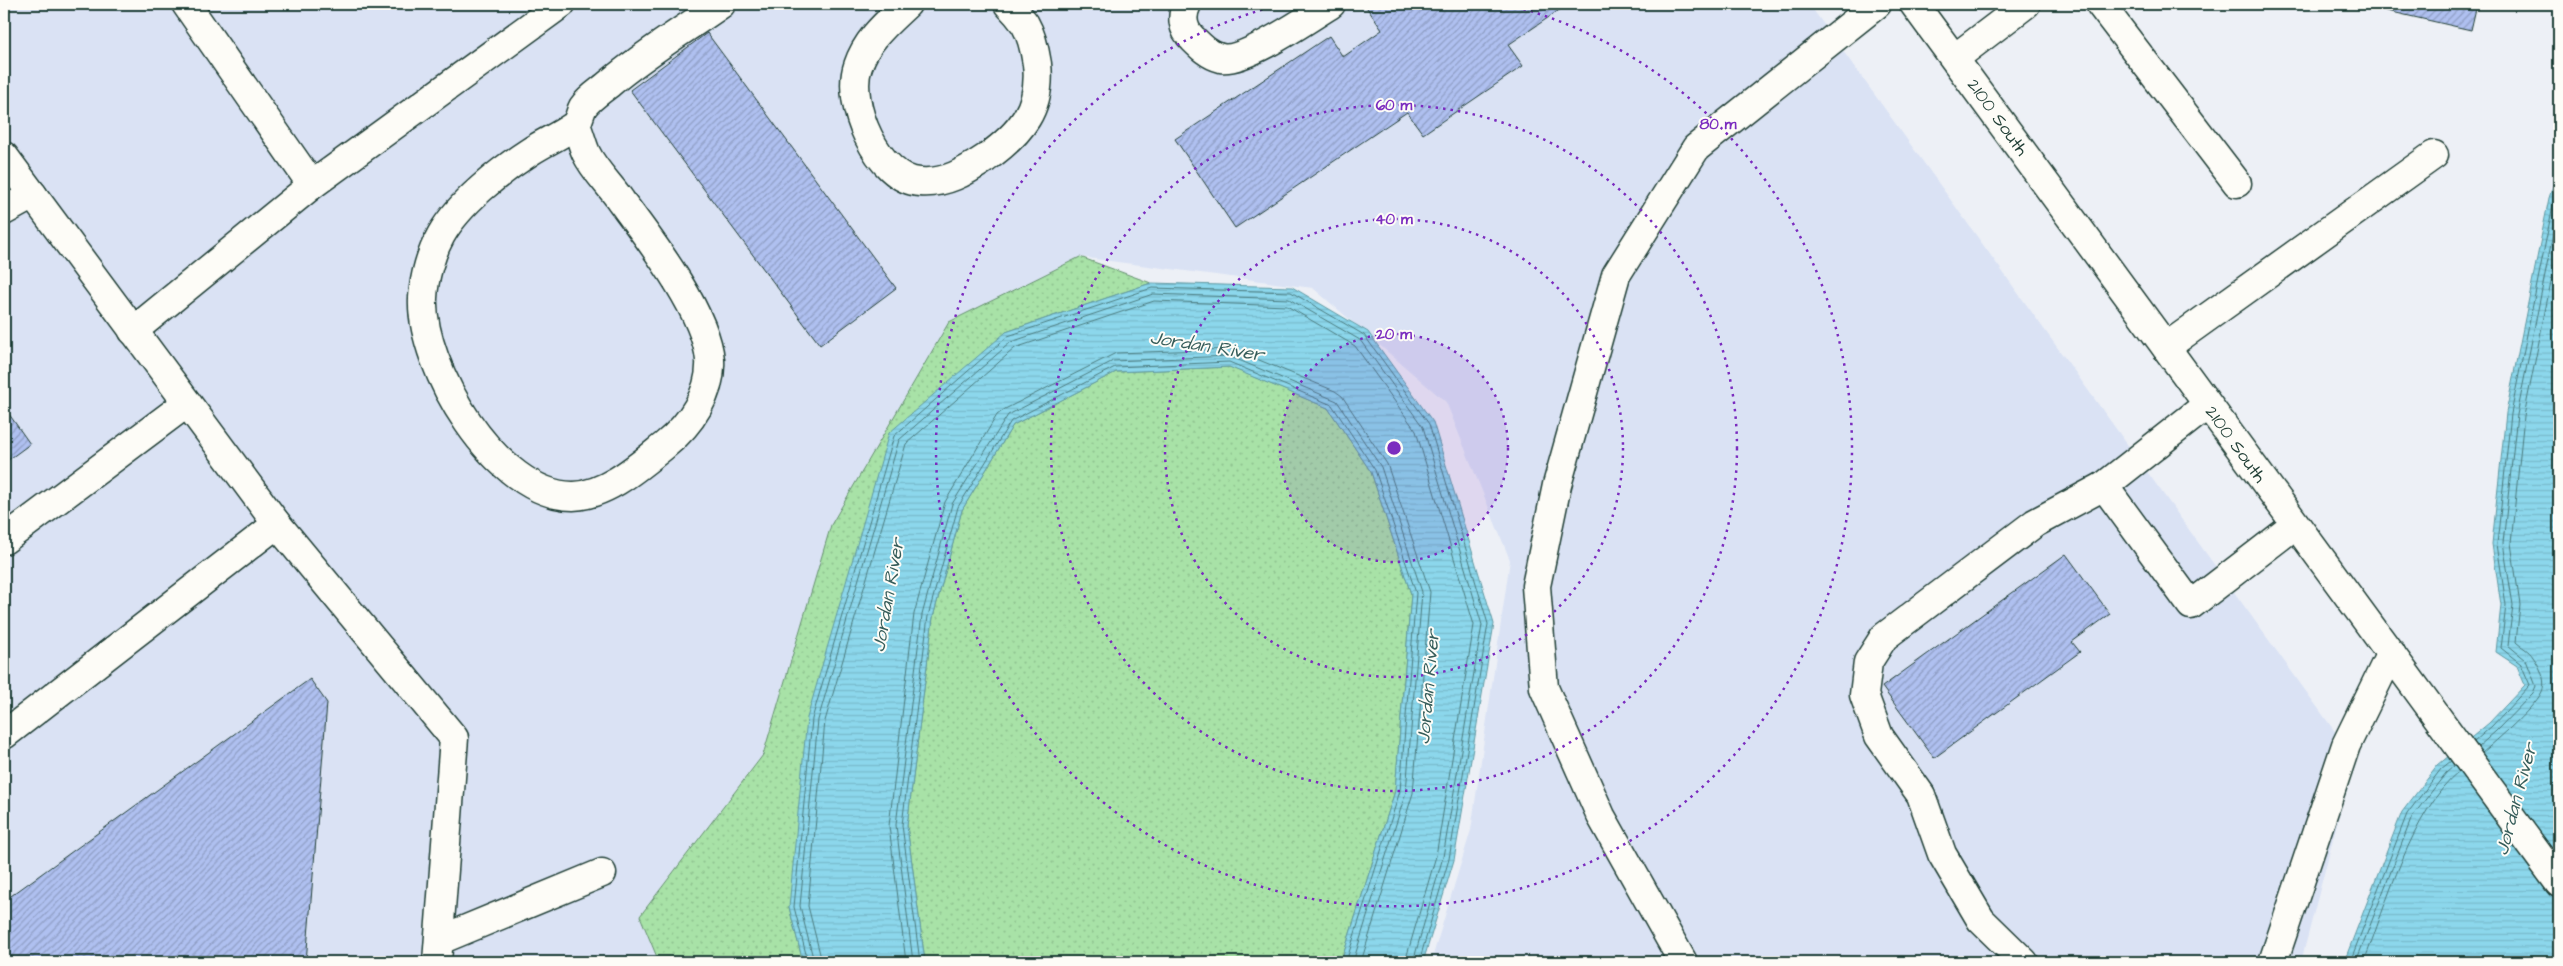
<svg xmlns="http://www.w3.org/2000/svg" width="2563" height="966" font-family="'Architects Daughter',sans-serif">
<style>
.built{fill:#dae2f4}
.park{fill:url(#park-dots);stroke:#64906e}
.water{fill:url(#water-rules);stroke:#6099a2}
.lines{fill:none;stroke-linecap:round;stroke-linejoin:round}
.shore{stroke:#4b7b7e;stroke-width:1}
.building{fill:url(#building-hatch);stroke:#1f3d34}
.minor-casing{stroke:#1f3d34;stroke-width:31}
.minor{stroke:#fdfcf7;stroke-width:28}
.ring{fill:none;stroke:#7b2cbf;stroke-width:2.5;stroke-dasharray:2.5 5}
.labels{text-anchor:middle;stroke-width:4;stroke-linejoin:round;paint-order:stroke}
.street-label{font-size:18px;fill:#1f3d34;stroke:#fdfcf7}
.water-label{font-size:19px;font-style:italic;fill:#355c59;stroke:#fdfcf7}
.centre{fill:#7b2cbf;stroke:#fdfcf7;stroke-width:2.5}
.ring-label{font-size:15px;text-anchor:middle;font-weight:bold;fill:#7b2cbf;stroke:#fdfcf7;stroke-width:4;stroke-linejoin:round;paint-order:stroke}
</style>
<defs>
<pattern id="park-dots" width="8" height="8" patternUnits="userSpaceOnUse" patternTransform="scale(1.25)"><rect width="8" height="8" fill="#a8e2a7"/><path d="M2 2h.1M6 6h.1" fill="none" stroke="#90c390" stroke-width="1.8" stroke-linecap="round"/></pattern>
<pattern id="water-rules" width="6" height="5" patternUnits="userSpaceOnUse" patternTransform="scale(1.25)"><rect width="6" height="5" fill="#8cd7ec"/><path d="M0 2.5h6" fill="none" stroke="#78b9cb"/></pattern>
<pattern id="building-hatch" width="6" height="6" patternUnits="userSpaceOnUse" patternTransform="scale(1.25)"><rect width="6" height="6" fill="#afc0f0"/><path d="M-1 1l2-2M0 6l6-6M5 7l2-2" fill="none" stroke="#8e9dc3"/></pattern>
</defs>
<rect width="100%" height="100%" fill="#edf0f6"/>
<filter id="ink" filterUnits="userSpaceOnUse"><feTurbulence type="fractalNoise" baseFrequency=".02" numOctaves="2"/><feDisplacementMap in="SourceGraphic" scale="10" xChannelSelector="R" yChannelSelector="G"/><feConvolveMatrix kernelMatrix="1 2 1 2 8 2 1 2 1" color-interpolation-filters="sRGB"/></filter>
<g filter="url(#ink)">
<!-- built -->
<polygon class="built" points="4,4 1809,4 2354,758 2301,962 1431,962 1471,830 1510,560 1446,402 1313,288 1080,257 949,322 831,525 763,755 640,916 659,962 4,962"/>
<!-- park -->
<g class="park">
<polygon points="1080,257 1151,283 1006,332 789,907 803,962 659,962 640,916 763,755 831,525 949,322"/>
<polygon points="1230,367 1328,408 1371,472 1411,594 1395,791 1341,962 925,962 907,826 933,617 962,510 1013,425 1116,372"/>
</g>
<!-- water -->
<g class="water">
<polygon points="2559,168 2559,962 2344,962 2402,812 2438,765 2489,723 2525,685 2517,666 2496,652 2501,605 2492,544 2506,413 2549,198"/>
<polygon points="1151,283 1292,287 1368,332 1433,422 1494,624 1454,860 1423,962 1341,962 1395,791 1411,594 1371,472 1328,408 1229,367 1116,372 1013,425 962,510 933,617 907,826 925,962 803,962 789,907 807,718 889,433 1006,332"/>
</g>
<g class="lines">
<!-- shore -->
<g class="shore">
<polyline points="2474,742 2492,726 2530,685 2521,664 2501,648 2506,605 2497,544 2511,414 2554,200 2559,183"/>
<polyline points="2478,747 2496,731 2533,693 2536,686 2526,660 2508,645 2513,605 2503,543 2517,415 2559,204"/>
<path d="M2482 753C2495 742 2539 704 2543 689 2546 679 2539 665 2533 657 2529 650 2521 647 2516 642L2520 605 2511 543 2524 416 2559 242"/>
<polyline points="808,962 794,907 812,719 894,436 1008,336 1152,288 1291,292 1364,335 1429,424 1488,624 1449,859 1419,962"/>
<polyline points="814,962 800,906 818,720 899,440 1011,342 1153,294 1289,299 1360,340 1423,427 1482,625 1443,857 1413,962"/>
<polyline points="822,962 808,906 825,721 906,444 1015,348 1154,301 1287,306 1355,346 1416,431 1474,625 1436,856 1405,962"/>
<polyline points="906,962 889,826 914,614 945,502 997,415 1005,409 1116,353 1232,349 1335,391 1342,396 1387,464 1430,592 1413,793 1361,962"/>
<polyline points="913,962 896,825 922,615 952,504 1008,415 1113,361 1229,356 1337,401 1381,467 1422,592 1406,792 1353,962"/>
<polyline points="920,962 902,825 928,616 958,507 1011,421 1115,367 1229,362 1332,405 1375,470 1416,593 1400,791 1346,962"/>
<polyline points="2350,962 2407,814 2441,769 2451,761"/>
<polyline points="2356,962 2412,817 2446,773 2454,766"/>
<path d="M2364 962C2386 905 2412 810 2459 772"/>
</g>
</g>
<!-- building -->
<g class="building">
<polygon points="1367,4 1558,4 1561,9 1508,45 1523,66 1423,134 1407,112 1235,228 1175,139 1329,36 1343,57 1382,30 1365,5"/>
<polygon points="2371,4 2477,4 2471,30 2370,7"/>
<polygon points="707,33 896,288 820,345 630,90"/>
<polygon points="4,407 30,444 4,463"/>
<polygon points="2066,554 2110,614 2072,642 2080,652 1934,758 1882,687"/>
<polygon points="310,679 327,703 306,962 4,962 4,901"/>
</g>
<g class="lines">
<!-- minor casing -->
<g class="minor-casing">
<g id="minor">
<path d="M907 4C887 23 867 39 858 66 845 102 878 180 920 182 945 184 965 172 986 158 1021 133 1042 108 1037 64 1035 51 1032 36 1025 24 1020 17 1014 10 1008 4"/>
<path d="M1187 4C1181 16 1182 29 1193 39 1201 47 1209 55 1221 58 1244 63 1310 17 1331 4"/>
<polyline points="1914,4 2559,883"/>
<polyline points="2100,4 2237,183"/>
<polyline points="1955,58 2026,4"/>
<path d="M576 125C580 134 582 144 586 153 594 170 610 185 621 201 650 240 706 312 710 360 712 393 690 425 665 445 640 465 607 495 573 496 496 496 420 366 423 298 424 277 431 253 441 235 459 203 500 171 531 151 545 142 559 136 572 127 580 122 579 114 583 107 589 98 602 90 610 83 644 54 684 30 721 4"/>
<polyline points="4,156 277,524 454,738 437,962"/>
<polyline points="312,185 561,4"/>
<polyline points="4,211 33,195"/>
<polyline points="133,331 312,185 186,4"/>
<polyline points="2166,347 2434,155"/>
<polyline points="2104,486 2191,605 2295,525"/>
<polyline points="4,540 187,403"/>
<polyline points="4,735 277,524"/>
<polyline points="440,940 602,873"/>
<polyline points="1683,962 1601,816 1544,688 1536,586 1557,485 1616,275 1696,148 1877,4"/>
<polyline points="2024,962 1981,920 1942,854 1921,795 1879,736 1864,695 1868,662 1884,637 2035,523 2104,486 2207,405"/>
<polyline points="2273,962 2346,745 2391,653"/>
</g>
</g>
<!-- minor -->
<use href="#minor" class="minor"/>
</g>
</g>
<!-- distance rings -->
<circle cx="1394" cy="448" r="114" fill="#7b2cbf" fill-opacity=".12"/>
<g class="ring">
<circle cx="1394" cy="448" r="114"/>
<circle cx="1394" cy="448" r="229"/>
<circle cx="1394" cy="448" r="343"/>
<path d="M1509 5A458 458 0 1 1 1279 5"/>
</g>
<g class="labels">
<!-- street labels -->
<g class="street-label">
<text transform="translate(1998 117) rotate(54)" y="6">2100 South</text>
<text transform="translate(2236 444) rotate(54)" y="6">2100 South</text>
</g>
<!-- water labels -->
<g class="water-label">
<text transform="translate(1207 345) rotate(9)" y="7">Jordan River</text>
<text transform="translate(887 595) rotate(-80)" y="7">Jordan River</text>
<text transform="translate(1427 687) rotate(-85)" y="7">Jordan River</text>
<text transform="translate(2515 799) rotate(-75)" y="7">Jordan River</text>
</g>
</g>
<circle cx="1394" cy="448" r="8" class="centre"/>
<g class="ring-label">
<text x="1394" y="110">60 m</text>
<text x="1718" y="129">80 m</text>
<text x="1394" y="224">40 m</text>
<text x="1394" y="339">20 m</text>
</g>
<!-- margin -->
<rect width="2563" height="966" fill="none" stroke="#fdfcf7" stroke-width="20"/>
<rect x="10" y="10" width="2543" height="946" fill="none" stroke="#1f3d34" stroke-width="2" filter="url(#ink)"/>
</svg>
